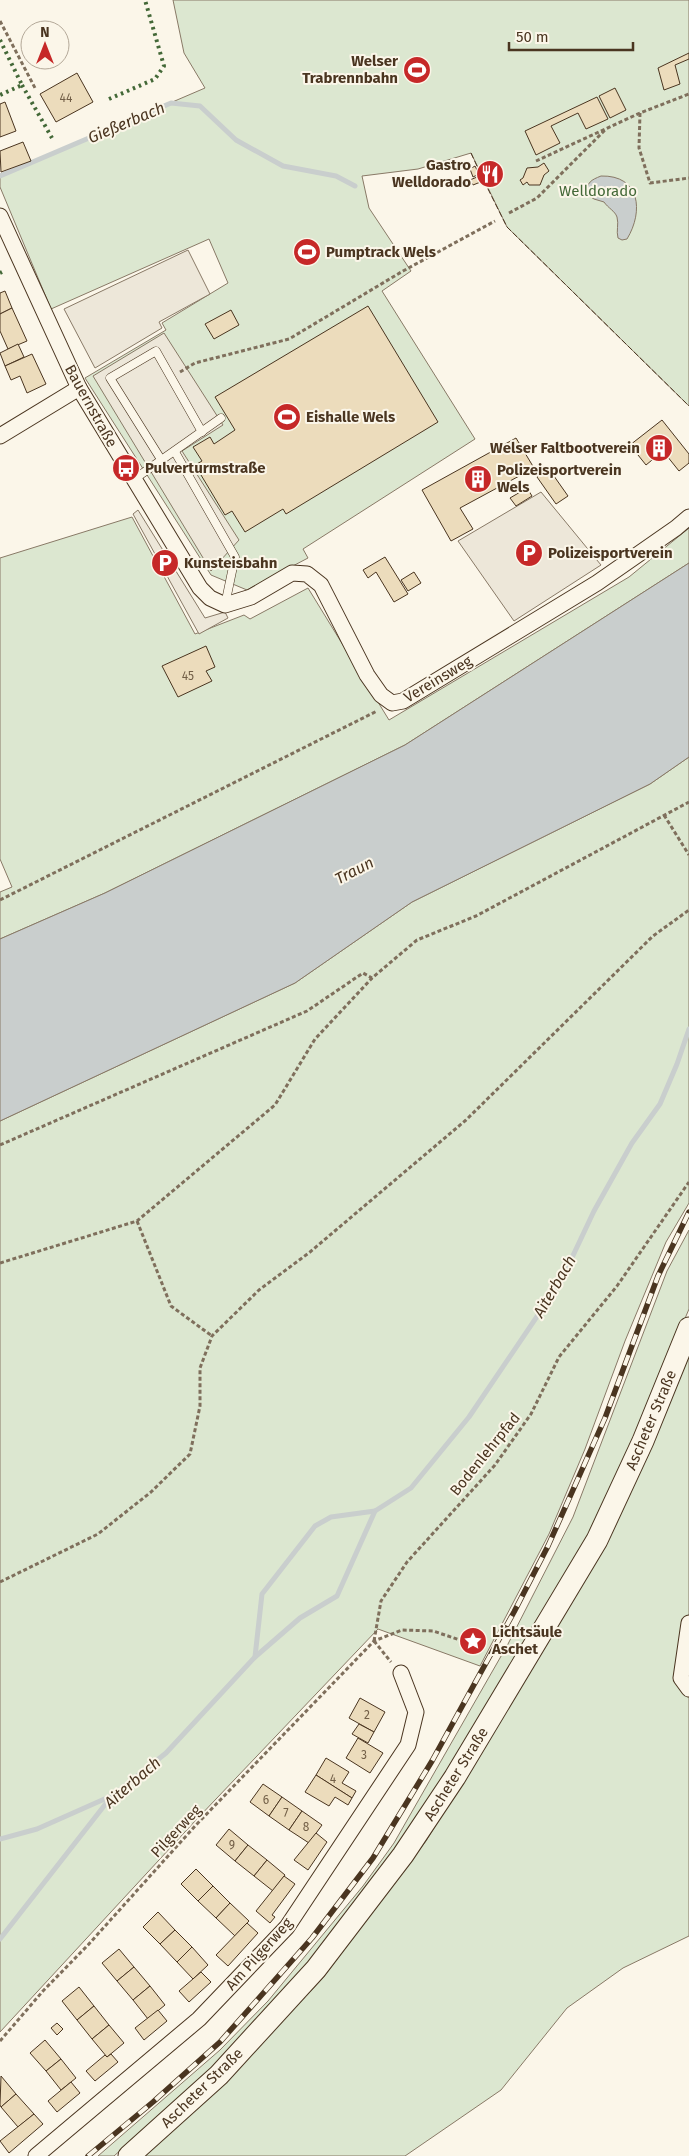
<svg xmlns="http://www.w3.org/2000/svg" width="689" height="2156" font-family="'Fira Sans',sans-serif">
<style>
.green{fill:#dce7d0;stroke:#887966}
.parking{fill:#ede7d9;stroke:#887966}
.water{fill:#c9cecd;stroke:#887966}
.lines{fill:none;stroke-linecap:round;stroke-linejoin:round}
.stream{stroke:#c9cecd;stroke-width:5}
.building{fill:#ecdcbc;stroke:#4a3520}
.lane-casing{stroke:#4a3520;stroke-width:9}
.street-casing{stroke:#4a3520;stroke-width:17}
.secondary-casing{stroke:#4a3520;stroke-width:23}
.path{stroke:#7f6f5c;stroke-width:3;stroke-dasharray:4 2.5;stroke-linecap:butt}
.lane{stroke:#fbf6e9;stroke-width:8}
.street{stroke:#fbf6e9;stroke-width:15}
.secondary{stroke:#fbf6e9;stroke-width:21}
.rail-casing{stroke:#4a3520;stroke-width:5.5}
.rail{stroke:#fbf6e9;stroke-width:4;stroke-dasharray:11;stroke-linecap:butt}
.hedge{stroke:#436837;stroke-width:4;stroke-dasharray:2.5 4;stroke-linecap:butt}
.fence{stroke:#4a3520;stroke-width:1;stroke-dasharray:6 2.5;stroke-linecap:butt}
.labels{text-anchor:middle;stroke-width:4;stroke-linejoin:round;paint-order:stroke}
.number-label{font-size:12px;fill:#725f47}
.poi-label{font-size:15px;font-weight:bold;fill:#4a3520;stroke:#fbf6e9;text-anchor:start}
.park-label{font-size:15px;fill:#436837;stroke:#fbf6e9}
.street-label{font-size:15px;fill:#4a3520;stroke:#fbf6e9}
.water-label{font-size:16px;font-style:italic;fill:#4a3520;stroke:#fbf6e9}
</style>
<rect width="100%" height="100%" fill="#fbf6e9"/>
<!-- green -->
<g class="green">
<polygon points="173,0 689,0 689,406 507,227 471,153 418,169 362,176 369,208 411,271 382,291 475,439 303,549 308,558 247,590 211,575 85,378 166,330 162,323 228,283 209,239 51,309 0,187 0,176 205,88 184,53"/>
<polygon points="132,517 195,634 244,615 250,619 308,588 389,720 629,577 689,528 689,563 405,745 105,893 0,939 0,892 12,887 0,859 0,558"/>
<polygon points="689,757 689,1203 666,1242 625,1341 585,1449 549,1534 480,1666 378,1629 196,1820 0,2032 0,1121 295,983 412,902 650,784"/>
<polygon points="689,1230 689,1309 602,1513 521,1651 389,1863 310,1961 223,2058 114,2156 98,2156 220,2050 268,2001 363,1886 394,1843 508,1644 573,1517 667,1271"/>
<polygon points="689,1356 689,1936 623,1968 567,2008 501,2090 405,2156 141,2156 224,2082 322,1979 426,1841 602,1551"/>
</g>
<!-- parking -->
<g class="parking">
<polygon points="188,250 210,294 159,322 162,328 95,368 64,309"/>
<polygon points="164,333 223,425 182,451 239,540 211,571 93,376"/>
<polygon points="541,492 601,565 514,621 458,541"/>
<polygon points="138,510 205,618 225,612 228,618 199,634 133,514"/>
</g>
<!-- water -->
<g class="water">
<path d="M601 176C640 175 644 211 627 239L622 240 618 238C616 231 619 224 617 217 615 211 608 208 604 202L594 199 586 194C587 182 591 180 601 176Z"/>
<polygon points="689,563 689,757 650,784 412,902 295,983 0,1121 0,939 105,893 405,745"/>
</g>
<g class="lines">
<!-- stream -->
<g class="stream">
<polyline points="0,176 171,103 200,106 236,140 283,166 336,176 355,186"/>
<polyline points="255,1657 262,1594 315,1526 331,1517 375,1511"/>
<polyline points="0,1839 37,1829 109,1797"/>
<polyline points="0,1939 111,1797 166,1753 255,1657 300,1618 337,1596 375,1511 411,1488 469,1417 561,1281 594,1211 632,1143 660,1104 677,1064 689,1029"/>
</g>
</g>
<!-- building -->
<g class="building">
<polygon points="689,53 689,59 675,65 680,84 664,90 658,68"/>
<polygon points="77,73 93,102 56,122 40,94"/>
<polygon points="615,88 626,110 610,118 599,96"/>
<polygon points="597,97 608,119 586,129 578,113 551,126 560,143 536,155 525,131"/>
<polygon points="5,102 16,131 0,137 0,104"/>
<polygon points="23,142 31,161 1,172 0,151"/>
<polygon points="485,163 489,170 483,172 480,165"/>
<polygon points="544,163 549,171 544,175 540,185 529,185 527,182 523,185 520,180 523,178 527,168 538,167"/>
<polygon points="475,166 479,174 473,177 470,169"/>
<polygon points="491,171 493,177 473,185 470,180"/>
<polygon points="5,291 12,308 0,314 0,293"/>
<polygon points="368,306 438,422 286,514 283,509 245,532 232,511 225,515 195,465 202,461 193,447 210,437 214,444 235,430 215,397"/>
<polygon points="12,308 27,341 8,349 0,331 0,314"/>
<polygon points="231,310 239,325 214,339 205,324"/>
<polygon points="18,344 24,357 5,366 0,353"/>
<polygon points="32,354 46,384 27,393 20,376 11,380 5,366"/>
<polygon points="662,420 689,454 689,463 679,471 663,451 646,465 630,445"/>
<polygon points="516,438 534,468 460,508 473,529 451,541 422,490"/>
<polygon points="549,469 568,496 556,504 537,477"/>
<polygon points="527,488 532,496 516,506 510,498"/>
<polygon points="385,557 408,594 394,602 376,572 368,578 363,570"/>
<polygon points="414,572 421,583 408,591 401,580"/>
<polygon points="206,646 215,667 206,671 212,681 178,697 162,666"/>
<polygon points="360,1698 385,1712 374,1732 349,1718"/>
<polygon points="359,1724 374,1732 368,1743 352,1734"/>
<polygon points="358,1738 383,1753 370,1773 346,1758"/>
<polygon points="326,1758 349,1772 342,1783 356,1791 352,1798 316,1775"/>
<polygon points="316,1775 352,1798 348,1805 335,1797 329,1806 305,1792"/>
<polygon points="263,1784 282,1797 269,1816 250,1802"/>
<polygon points="282,1797 302,1811 289,1830 269,1816"/>
<polygon points="302,1811 322,1825 309,1843 289,1830"/>
<polygon points="229,1829 248,1845 235,1861 216,1845"/>
<polygon points="316,1833 327,1842 308,1870 294,1860"/>
<polygon points="248,1845 267,1860 254,1876 235,1861"/>
<polygon points="267,1860 285,1875 273,1891 254,1876"/>
<polygon points="196,1869 213,1886 198,1901 181,1884"/>
<polygon points="284,1876 295,1884 272,1915 275,1917 270,1923 256,1911"/>
<polygon points="213,1886 230,1903 216,1918 198,1901"/>
<polygon points="230,1903 249,1921 235,1936 216,1918"/>
<polygon points="158,1912 175,1930 160,1944 143,1927"/>
<polygon points="247,1923 258,1933 228,1966 216,1955"/>
<polygon points="175,1930 192,1947 177,1962 160,1944"/>
<polygon points="192,1947 208,1965 193,1979 177,1962"/>
<polygon points="119,1949 134,1967 117,1981 102,1963"/>
<polygon points="134,1967 150,1986 133,2000 117,1981"/>
<polygon points="201,1972 211,1982 189,2002 179,1991"/>
<polygon points="150,1986 165,2005 148,2019 133,2000"/>
<polygon points="79,1987 94,2006 77,2020 62,2001"/>
<polygon points="94,2006 109,2025 92,2039 77,2020"/>
<polygon points="158,2010 167,2021 144,2040 135,2028"/>
<polygon points="57,2023 63,2029 57,2035 51,2028"/>
<polygon points="109,2025 124,2043 107,2057 92,2039"/>
<polygon points="45,2040 61,2059 46,2071 30,2053"/>
<polygon points="111,2054 118,2062 95,2081 86,2071 105,2055 107,2057"/>
<polygon points="61,2059 76,2078 61,2090 46,2071"/>
<polygon points="1,2076 16,2094 1,2107 0,2105"/>
<polygon points="71,2082 80,2093 57,2112 48,2101"/>
<polygon points="16,2094 34,2114 18,2127 1,2107"/>
<polygon points="34,2114 43,2124 9,2153 0,2141"/>
</g>
<g class="lines">
<!-- lane casing -->
<g class="lane-casing">
<g id="lane">
<polyline points="175,452 235,557 225,605"/>
<polyline points="162,461 110,378 156,351 202,432"/>
<polyline points="133,480 221,418"/>
</g>
</g>
<!-- street casing -->
<g class="street-casing">
<g id="street">
<polyline points="0,216 79,388 200,588 210,598 225,605 251,597 292,573 307,574 321,585 367,675 381,695 392,703 403,701 597,583 676,528 689,517"/>
<polyline points="0,436 79,388"/>
<polyline points="689,1623 681,1678 689,1689"/>
<polyline points="36,2156 199,2019 287,1927 408,1745 416,1712 401,1673"/>
</g>
</g>
<!-- secondary casing -->
<g class="secondary-casing">
<polyline id="secondary" points="129,2156 219,2075 316,1969 403,1855 455,1777 597,1540 643,1441 689,1328"/>
</g>
<!-- path -->
<g class="path">
<polyline points="0,21 35,88"/>
<polyline points="640,113 639,148 650,183 689,178"/>
<polyline points="536,161 640,113 689,94"/>
<polyline points="509,213 537,198 606,129"/>
<polyline points="180,372 195,363 289,339 403,271 495,221"/>
<polyline points="664,815 689,855"/>
<polyline points="0,900 377,711"/>
<polyline points="0,1145 307,1011 363,973 372,978 417,940 476,916 689,802"/>
<polyline points="137,1221 171,1306 212,1336"/>
<polyline points="0,1263 137,1221 275,1105 315,1039 372,978"/>
<polyline points="0,1582 98,1534 151,1492 190,1454 200,1406 200,1368 212,1336 259,1290 310,1252 466,1120 653,936 689,910"/>
<polyline points="374,1641 381,1601 407,1562 495,1465 531,1414 559,1357 617,1286 689,1182"/>
<polyline points="374,1641 391,1662"/>
<polyline points="0,2041 43,1991 88,1945 196,1825 374,1641 402,1630 433,1631 475,1645"/>
</g>
<!-- lane -->
<use href="#lane" class="lane"/>
<!-- street -->
<use href="#street" class="street"/>
<!-- secondary -->
<use href="#secondary" class="secondary"/>
<!-- rail casing -->
<g class="rail-casing">
<polyline id="rail" points="88,2156 153,2102 220,2042 312,1938 373,1858 432,1761 514,1612 548,1546 605,1418 658,1276 689,1212"/>
</g>
<!-- rail -->
<use href="#rail" class="rail"/>
<!-- hedge -->
<g class="hedge">
<polyline points="0,40 22,85 0,95"/>
<polyline points="22,85 52,138"/>
<polyline points="109,99 155,79 164,66 145,0"/>
<polyline points="0,273 2,272"/>
</g>
<!-- fence -->
<g class="fence">
<polyline points="471,153 481,175"/>
<polyline points="484,181 507,227 689,406"/>
</g>
</g>
<!-- icons -->
<defs>
<g id="stadium-disc" transform="scale(1.4375)"><circle r="9.5" fill="#c62828" stroke="#fbf6e9"/><path d="M0-5a6.5 5 0 1 0 0 10a6.5 5 0 1 0 0-10ZM-3.5-1.8h7v3.6h-7Z" fill="#fff"/></g>
<g id="restaurant-disc" transform="scale(1.4375)"><circle r="9.5" fill="#c62828" stroke="#fbf6e9"/><path d="M-5-6h1v4h1v-4h1v4h1v-4h1v5L-1.5 .5V6h-2V.5L-5-1ZM5-6V6H3V1.5H1.5Q1.5-4 5-6Z" fill="#fff"/></g>
<g id="building-disc" transform="scale(1.4375)"><circle r="9.5" fill="#c62828" stroke="#fbf6e9"/><path d="M-4-6H4V6H1V3H-1V6H-4ZM-2.5-4.3h1.7v1.8h-1.7ZM.8-4.3h1.7v1.8H.8ZM-2.5-1h1.7V.8h-1.7ZM.8-1h1.7V.8H.8Z" fill="#fff"/></g>
<g id="bus-disc" transform="scale(1.4375)"><circle r="9.5" fill="#c62828" stroke="#fbf6e9"/><path d="M-5-6H5V4H4V6H2V4H-2V6H-4V4H-5ZM-3.5-4V0h7V-4ZM-3.5 1.2v1.5H-2V1.2ZM2 1.2v1.5H3.5V1.2Z" fill="#fff"/></g>
<g id="parking-disc" transform="scale(1.4375)"><circle r="9.5" fill="#c62828" stroke="#fbf6e9"/><path d="M-3.5-5.5H1a3.5 3.5 0 0 1 0 7H-1V5.5H-3.5ZM-1-3.4V-.6H.8a1.4 1.4 0 0 0 0-2.8Z" fill="#fff"/></g>
<g id="sight-disc" transform="scale(1.4375)"><circle r="9.5" fill="#c62828" stroke="#fbf6e9"/><path d="M0-6L1.8-2.2L6-1.7L2.9 1.2L3.7 5.4L0 3.3L-3.7 5.4L-2.9 1.2L-6-1.7L-1.8-2.2Z" fill="#fff"/></g>
</defs>
<g fill-rule="evenodd">
<use href="#stadium-disc" x="417" y="70"/>
<use href="#restaurant-disc" x="490" y="174"/>
<use href="#stadium-disc" x="307" y="252"/>
<use href="#stadium-disc" x="287" y="417"/>
<use href="#building-disc" x="659" y="448"/>
<use href="#bus-disc" x="126" y="468"/>
<use href="#building-disc" x="478" y="479"/>
<use href="#parking-disc" x="529" y="553"/>
<use href="#parking-disc" x="165" y="563"/>
<use href="#sight-disc" x="473" y="1641"/>
</g>
<g class="labels">
<!-- number labels -->
<g class="number-label">
<text x="66" y="102">44</text>
<text x="188" y="680">45</text>
<text x="367" y="1719">2</text>
<text x="364" y="1759">3</text>
<text x="333" y="1783">4</text>
<text x="266" y="1804">6</text>
<text x="286" y="1817">7</text>
<text x="306" y="1831">8</text>
<text x="232" y="1849">9</text>
</g>
<!-- poi labels -->
<g class="poi-label">
<text x="398" y="66" text-anchor="end">Welser<tspan x="398" dy="17">Trabrennbahn</tspan></text>
<text x="471" y="170" text-anchor="end">Gastro<tspan x="471" dy="17">Welldorado</tspan></text>
<text x="326" y="257">Pumptrack Wels</text>
<text x="306" y="422">Eishalle Wels</text>
<text x="640" y="453" text-anchor="end">Welser Faltbootverein</text>
<text x="145" y="473">Pulverturmstraße</text>
<text x="497" y="475">Polizeisportverein<tspan x="497" dy="17">Wels</tspan></text>
<text x="548" y="558">Polizeisportverein</text>
<text x="184" y="568">Kunsteisbahn</text>
<text x="492" y="1637">Lichtsäule<tspan x="492" dy="17">Aschet</tspan></text>
</g>
<!-- park labels -->
<g class="park-label">
<text x="598" y="196">Welldorado</text>
</g>
<!-- street labels -->
<g class="street-label">
<text transform="translate(91 406) rotate(61)" y="5">Bauernstraße</text>
<text transform="translate(438 679) rotate(-31)" y="5">Vereinsweg</text>
<text transform="translate(651 1420) rotate(-67)" y="5">Ascheter Straße</text>
<text transform="translate(485 1454) rotate(-51)" y="5">Bodenlehrpfad</text>
<text transform="translate(456 1774) rotate(-58)" y="5">Ascheter Straße</text>
<text transform="translate(176 1831) rotate(-47)" y="5">Pilgerweg</text>
<text transform="translate(259 1954) rotate(-48)" y="5">Am Pilgerweg</text>
<text transform="translate(202 2088) rotate(-44)" y="5">Ascheter Straße</text>
</g>
<!-- water labels -->
<g class="water-label">
<text transform="translate(126 122) rotate(-23)" y="6">Gießerbach</text>
<text transform="translate(354 870) rotate(-27)" y="6">Traun</text>
<text transform="translate(554 1286) rotate(-60)" y="6">Aiterbach</text>
<text transform="translate(132 1782) rotate(-41)" y="6">Aiterbach</text>
</g>
</g>
<!-- north arrow -->
<g transform="translate(45 45)"><circle r="24" fill="#fbf6e9" stroke="#b4a999"/>
<path d="M0-4L9 19L0 12L-9 19Z" fill="#c62828"/>
<text y="-8" font-size="14" font-weight="bold" text-anchor="middle" fill="#4a3520">N</text>
</g>
<!-- scale -->
<path d="M509 42v8h124v-8" fill="none" stroke="#4a3520" stroke-width="2.5"/>
<text x="516" y="42" font-size="15" fill="#4a3520" stroke="#fbf6e9" stroke-width="4" paint-order="stroke">50 m</text>
</svg>
